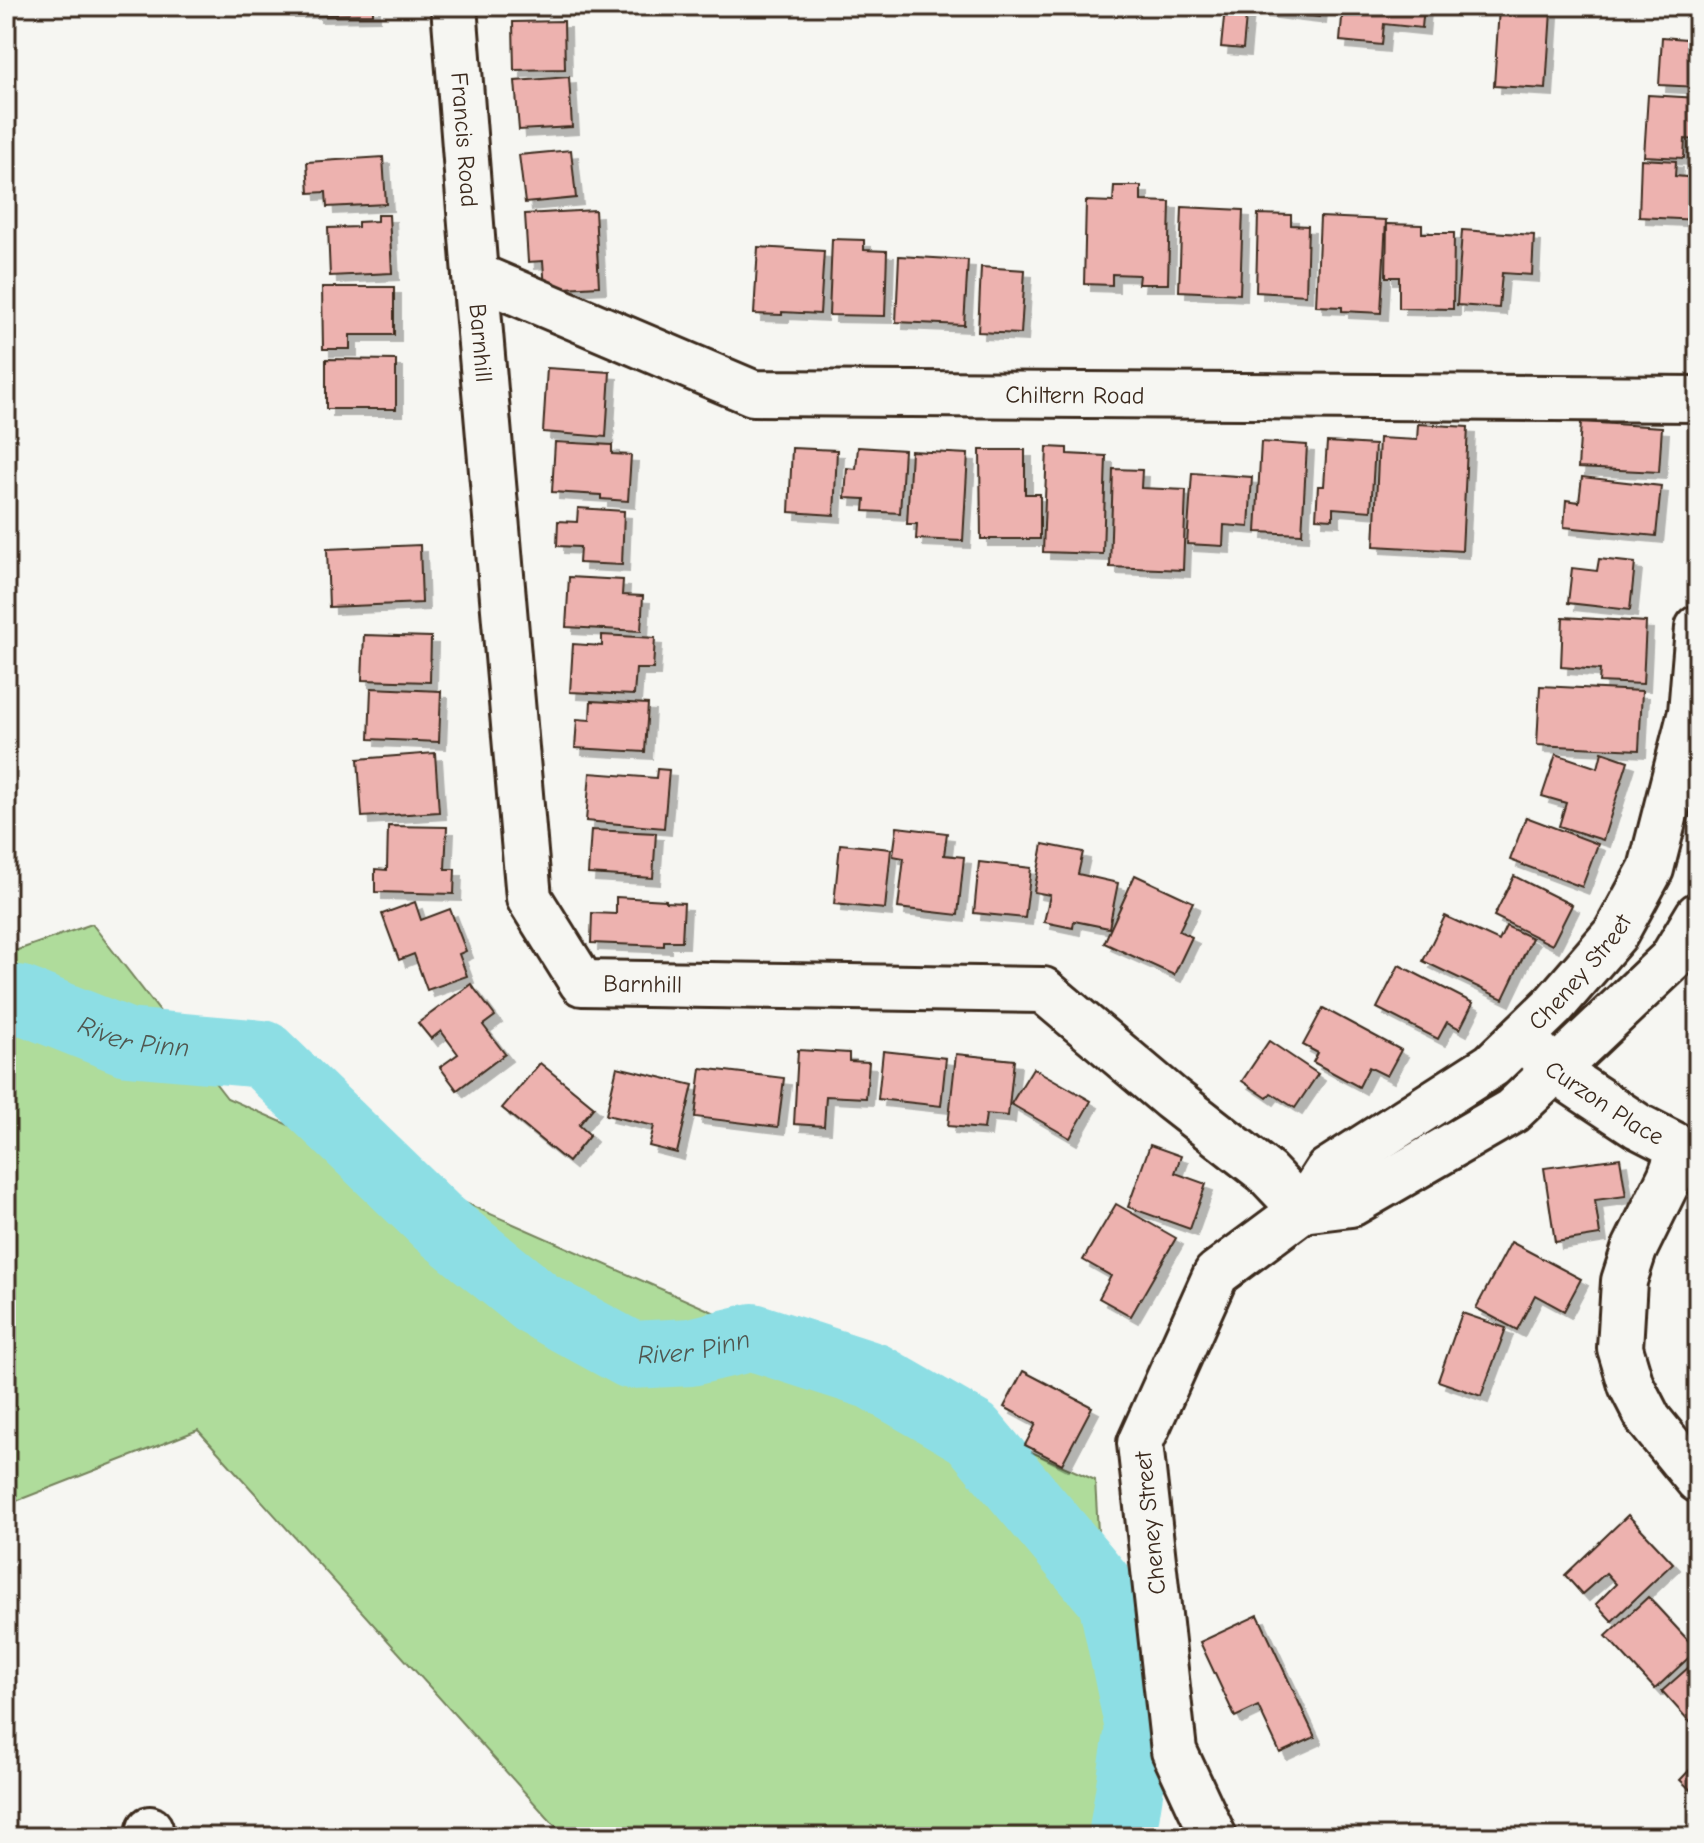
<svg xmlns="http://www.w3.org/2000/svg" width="1704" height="1843" font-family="'Comic Neue',sans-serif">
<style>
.green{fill:#afdc9b;stroke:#75835c;stroke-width:2}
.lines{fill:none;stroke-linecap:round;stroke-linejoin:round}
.river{stroke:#8ddee4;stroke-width:68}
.building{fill:#edb2af;stroke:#3b2a1e;stroke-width:2;filter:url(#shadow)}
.minor-casing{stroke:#3b2a1e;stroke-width:50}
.minor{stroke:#f6f6f2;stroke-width:44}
.labels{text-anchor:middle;stroke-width:8;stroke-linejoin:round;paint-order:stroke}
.street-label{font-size:24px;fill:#3b2a1e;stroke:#f6f6f2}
.water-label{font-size:26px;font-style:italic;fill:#505750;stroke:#f6f6f2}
</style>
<defs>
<filter id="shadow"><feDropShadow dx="7" dy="7" stdDeviation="0" flood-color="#0004"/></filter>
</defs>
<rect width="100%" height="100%" fill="#f6f6f2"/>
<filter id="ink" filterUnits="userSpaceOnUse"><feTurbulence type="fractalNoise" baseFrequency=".0125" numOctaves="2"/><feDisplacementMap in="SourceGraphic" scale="16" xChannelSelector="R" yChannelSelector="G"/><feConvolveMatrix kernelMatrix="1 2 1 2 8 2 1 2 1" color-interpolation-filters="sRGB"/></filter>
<g filter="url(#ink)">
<!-- green -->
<polygon class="green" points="92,924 227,1098 1095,1480 1109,1722 1156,1837 565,1837 198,1430 6,1505 6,954"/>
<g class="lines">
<!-- river -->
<path class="river" id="s1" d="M6 1004 19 999 127 1042 263 1054 438 1223 538 1304 631 1355 691 1352 753 1337 873 1376 972 1433 1112 1600 1139 1728 1122 1837"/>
</g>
<!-- building -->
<g class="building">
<polygon points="288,6 373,6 373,14 314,15 314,11 288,11"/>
<polygon points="1205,6 1247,6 1243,49 1221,47 1225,8"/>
<polygon points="1253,6 1320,6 1319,17 1253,9"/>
<polygon points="1343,6 1424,6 1422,28 1384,24 1382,45 1340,41"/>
<polygon points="1499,8 1551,11 1546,89 1494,86"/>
<polygon points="564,21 565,69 514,70 513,22"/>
<polygon points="1662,37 1698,40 1698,87 1659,85"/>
<polygon points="569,77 572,127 519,130 515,81"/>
<polygon points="1648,95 1698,98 1698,140 1685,139 1684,158 1644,156"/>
<polygon points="571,150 576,198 525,203 519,155"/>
<polygon points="383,157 386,204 327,207 326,192 309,193 307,162"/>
<polygon points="1641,159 1676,161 1675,176 1698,178 1698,220 1639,217"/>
<polygon points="1114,186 1141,186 1141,201 1170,202 1168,284 1138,284 1139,275 1112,274 1112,285 1084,284 1086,201 1113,202"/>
<polygon points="1182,207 1243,210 1240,294 1179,291"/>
<polygon points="595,210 599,286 545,289 543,261 528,262 525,214"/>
<polygon points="1258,214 1291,215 1291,225 1308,226 1306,295 1256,292"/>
<polygon points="377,215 389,215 392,273 330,276 328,228 358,227 358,222 377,221"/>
<polygon points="1320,217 1386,220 1381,313 1342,311 1342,307 1316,306"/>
<polygon points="1387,224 1422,225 1422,233 1454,233 1453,309 1399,308 1399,277 1386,277"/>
<polygon points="1462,230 1534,235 1532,275 1502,273 1499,308 1457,305"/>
<polygon points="832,239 864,240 864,250 887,251 885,316 829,315"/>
<polygon points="758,247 824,251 820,314 782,312 782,315 754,314"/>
<polygon points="899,256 968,260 964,325 896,322"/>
<polygon points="981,267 1025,270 1021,334 978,332"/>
<polygon points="322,287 394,287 394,335 350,335 350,349 323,349"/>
<polygon points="326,359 396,360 396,409 326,409"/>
<polygon points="547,368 610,372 606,437 543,432"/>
<polygon points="1581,422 1662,427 1659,472 1578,468"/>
<polygon points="1418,424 1468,427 1462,551 1374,546 1379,438 1417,440"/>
<polygon points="555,442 612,445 612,454 631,455 628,501 601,499 601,495 552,492"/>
<polygon points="1261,442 1307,445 1302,534 1256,532"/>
<polygon points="1327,442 1375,445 1371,511 1333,508 1333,519 1316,518 1318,486 1324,486"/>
<polygon points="858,447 904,450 900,513 864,511 865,499 845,498 847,468 856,469"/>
<polygon points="1047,447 1067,448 1067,454 1106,456 1103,554 1043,552"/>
<polygon points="792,448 837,450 834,515 789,512"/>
<polygon points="980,450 1025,450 1025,494 1040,494 1040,539 981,539"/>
<polygon points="911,451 968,454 963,541 916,539 917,524 907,524"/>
<polygon points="1113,469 1142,470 1141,488 1186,490 1183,570 1110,567"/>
<polygon points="1192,473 1252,477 1249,527 1224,525 1223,546 1187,544"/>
<polygon points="1582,477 1661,486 1656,536 1564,527 1566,500 1579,502"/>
<polygon points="578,508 624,511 622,565 579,563 580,547 557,546 558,521 577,522"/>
<polygon points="420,545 422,603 329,607 327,549"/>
<polygon points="1599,559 1635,563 1630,610 1568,603 1572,568 1597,571"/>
<polygon points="569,577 623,580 622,595 643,596 641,631 566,627"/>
<polygon points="1563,617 1646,622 1643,684 1599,682 1600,670 1561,667"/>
<polygon points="364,635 431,637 430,682 362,680"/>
<polygon points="602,635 655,638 653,669 636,669 634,695 570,692 573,644 602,646"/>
<polygon points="1540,686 1642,691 1639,750 1537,745"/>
<polygon points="371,688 441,691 439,742 369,739"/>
<polygon points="591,701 648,704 645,752 575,748 577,719 590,720"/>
<polygon points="1602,752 1628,761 1603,840 1559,826 1566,803 1542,796 1556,754 1598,768"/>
<polygon points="435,753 439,812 362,817 358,759"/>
<polygon points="657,769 669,770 664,828 586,821 590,773 656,778"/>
<polygon points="1526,817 1598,844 1582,887 1510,860"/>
<polygon points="388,826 447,827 445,869 455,869 454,894 375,892 375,869 387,870"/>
<polygon points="897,827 947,833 944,855 964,857 958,915 898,908 904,858 893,856"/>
<polygon points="591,830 656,833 653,878 588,874"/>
<polygon points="840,844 891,849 885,909 834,904"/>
<polygon points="1043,844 1083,852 1078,874 1118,883 1109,928 1074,921 1073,928 1044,922 1050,895 1034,892"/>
<polygon points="979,862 1031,868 1025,918 974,913"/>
<polygon points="1135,875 1193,902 1179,931 1192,937 1174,975 1104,943"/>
<polygon points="1514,876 1572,905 1552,945 1494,916"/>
<polygon points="616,897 666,900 666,902 684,903 682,941 664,941 664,946 591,943 592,913 616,914"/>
<polygon points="415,902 421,920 450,909 466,951 459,954 467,976 427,990 414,954 399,960 382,914"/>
<polygon points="1445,916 1499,941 1506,926 1532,938 1503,999 1423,961"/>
<polygon points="1399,965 1473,1003 1460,1029 1447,1022 1438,1039 1377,1008"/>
<polygon points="471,984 495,1016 483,1025 505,1054 457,1090 440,1067 458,1054 441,1031 431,1039 418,1023"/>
<polygon points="1323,1008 1401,1050 1387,1076 1369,1067 1359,1087 1313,1062 1318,1053 1303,1045"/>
<polygon points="1269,1041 1318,1074 1295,1108 1271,1093 1267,1098 1242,1081"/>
<polygon points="798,1050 849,1053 849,1061 869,1062 866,1098 826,1096 824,1126 794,1124"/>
<polygon points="883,1051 946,1058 941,1106 878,1099"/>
<polygon points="956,1054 1014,1060 1008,1116 986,1114 984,1129 948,1126"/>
<polygon points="540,1063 594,1107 579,1125 590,1135 568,1162 502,1108"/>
<polygon points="617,1067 693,1085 677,1153 649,1146 654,1126 606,1115"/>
<polygon points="701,1068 784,1078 778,1127 695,1117"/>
<polygon points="1033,1068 1091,1101 1070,1138 1011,1104"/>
<polygon points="1150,1145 1181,1156 1175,1173 1206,1184 1190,1229 1128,1207"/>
<polygon points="1620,1158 1626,1196 1595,1200 1600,1235 1555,1242 1544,1168"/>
<polygon points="1116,1204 1176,1238 1131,1316 1099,1298 1111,1276 1083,1260"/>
<polygon points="1511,1242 1581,1279 1564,1311 1535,1295 1517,1330 1476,1308"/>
<polygon points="1462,1313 1506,1328 1481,1396 1438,1381"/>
<polygon points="1023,1371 1092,1407 1062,1464 1025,1445 1036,1424 1004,1407"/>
<polygon points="1628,1515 1673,1563 1612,1621 1596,1604 1616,1584 1606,1573 1582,1594 1565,1575"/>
<polygon points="1648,1597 1697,1650 1655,1689 1606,1636"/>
<polygon points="1258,1615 1315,1737 1280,1753 1258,1706 1235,1717 1200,1642"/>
<polygon points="1698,1659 1698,1731 1662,1691"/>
<polygon points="1698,1761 1698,1797 1680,1780"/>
</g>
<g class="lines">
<!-- minor casing -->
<g class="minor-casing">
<g id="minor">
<path id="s2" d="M454 6 475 275 529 898 582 983 1043 990 1171 1098 1266 1172 1302 1210"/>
<path id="s3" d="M475 275 753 393 1698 399"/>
<path id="s4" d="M1535 1050 1555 1071 1638 1126 1681 1148 1698 1151"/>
<polyline points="1681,1148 1670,1177 1634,1250 1624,1281 1620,1348 1631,1385 1649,1420 1698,1480"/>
<polyline points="1302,1210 1351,1204 1512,1111 1671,960 1698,915"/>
<polyline points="148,1837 150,1829"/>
<path id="s5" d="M1214 1837 1174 1751 1140 1443 1216 1274 1302 1210 1327 1171 1492 1065 1553 1006 1616 933 1651 869 1691 712 1698 628"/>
</g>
</g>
<!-- minor -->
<use href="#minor" class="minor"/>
</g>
</g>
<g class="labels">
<!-- street labels -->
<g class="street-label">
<text dy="8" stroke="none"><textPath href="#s2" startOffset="134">Francis Road</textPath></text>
<text dy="8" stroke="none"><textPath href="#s2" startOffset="338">Barnhill</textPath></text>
<text dy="8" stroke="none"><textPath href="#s3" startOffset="624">Chiltern Road</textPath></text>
<text dy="8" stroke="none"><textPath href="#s5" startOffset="1068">Cheney Street</textPath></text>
<text dy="8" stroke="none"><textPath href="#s2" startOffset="1056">Barnhill</textPath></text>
<text dy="8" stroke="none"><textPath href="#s4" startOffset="88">Curzon Place</textPath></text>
<text transform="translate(1150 1523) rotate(-96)" y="8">Cheney Street</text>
</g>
<!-- water labels -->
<g class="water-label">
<text dy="9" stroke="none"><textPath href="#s1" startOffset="136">River Pinn</textPath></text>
<text dy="9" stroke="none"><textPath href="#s1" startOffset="808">River Pinn</textPath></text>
</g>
</g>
<!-- margin -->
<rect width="1704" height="1843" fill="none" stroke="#f6f6f2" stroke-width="32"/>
<rect x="16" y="16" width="1672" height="1811" fill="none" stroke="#3b2a1e" stroke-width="3" filter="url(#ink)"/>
</svg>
